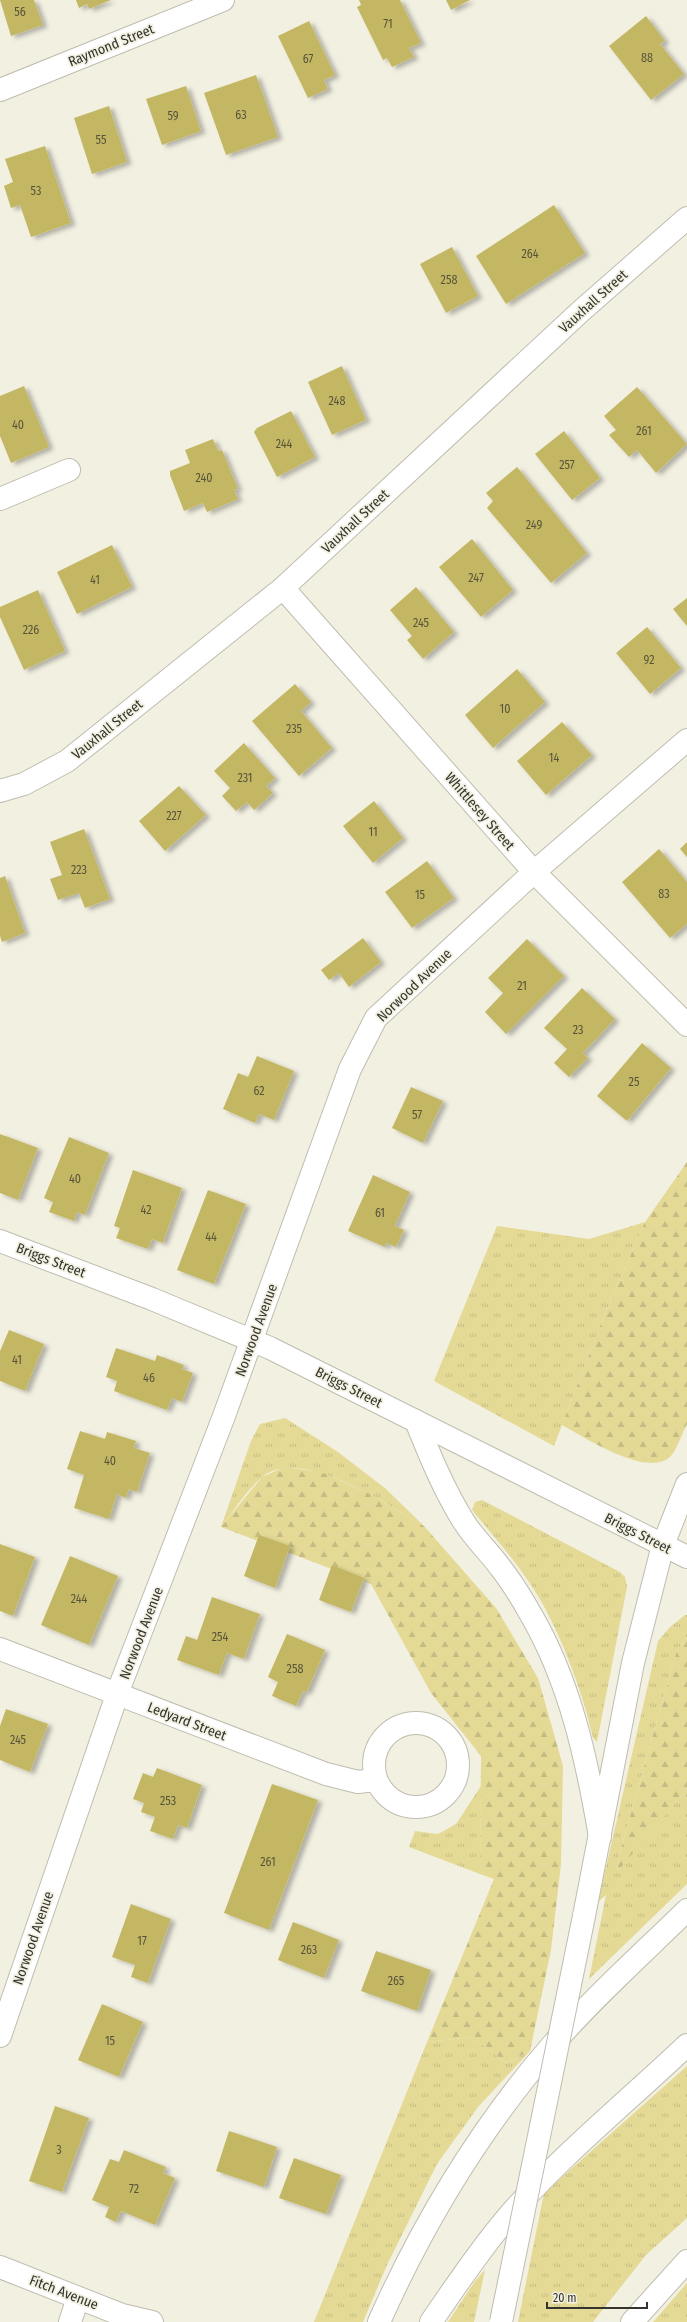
<svg xmlns="http://www.w3.org/2000/svg" width="687" height="2322" font-family="'Fira Sans Condensed',sans-serif">
<style>
.grass{fill:url(#grass-tufts)}
.forest{fill:url(#forest-firs)}
.building{fill:#c4b764;filter:url(#shadow)}
.lines{fill:none;stroke-linecap:round;stroke-linejoin:round}
.street-casing{stroke:#bfbdaf;stroke-width:24}
.secondary-casing{stroke:#bfbdaf;stroke-width:24}
.primary-casing{stroke:#bfbdaf;stroke-width:24}
.highway-casing{stroke:#bfbdaf;stroke-width:24}
.street{stroke:#fff;stroke-width:22}
.secondary{stroke:#fff;stroke-width:22}
.primary{stroke:#fff;stroke-width:22}
.highway{stroke:#fff;stroke-width:22}
.highway-bridge-casing{stroke:#bfbdaf;stroke-width:24;stroke-linecap:butt}
.highway-bridge{stroke:#fff;stroke-width:22}
.labels{text-anchor:middle;stroke-width:3.5;stroke-linejoin:round;paint-order:stroke}
.number-label{font-size:12px;fill:#58543c}
.street-label{font-size:14px;fill:#34332e;stroke:#f2f0e1}
</style>
<defs>
<pattern id="grass-tufts" width="24" height="20" patternUnits="userSpaceOnUse"><rect width="24" height="20" fill="#e4da96"/><path d="M3 7l-1-3M5 7V3M7 7l1-3M15 17l-1-3M17 17v-4M19 17l1-3" fill="none" stroke="#c4bc82"/></pattern>
<pattern id="forest-firs" width="22" height="20" patternUnits="userSpaceOnUse"><rect width="22" height="20" fill="#e4da96"/><path d="M5 1l3.5 6h-7zM16 11l3.5 6h-7z" fill="#c4bc82"/></pattern>
<filter id="shadow"><feDropShadow dx="4.5" dy="2.5" stdDeviation="2" flood-color="#0004"/></filter>
</defs>
<rect width="100%" height="100%" fill="#f2f0e1"/>
<!-- grass -->
<g class="grass">
<polygon points="645,1222 602,1321 554,1446 434,1381 497,1226 589,1239"/>
<path d="M285 1418 338 1452 386 1489 424 1526C390 1506 298 1444 261 1478 246 1491 234 1511 221 1527L251 1441 260 1424Z"/>
<path d="M482 1500 620 1572 625 1577 627 1587 597 1742 593 1738C583 1693 563 1640 541 1601 522 1568 496 1539 472 1510L475 1502Z"/>
<polygon points="685,1615 687,1615 687,1638 677,1650 620,1852 617,1871 687,1789 687,1884 589,1979 606,1895 598,1902 658,1641 670,1627"/>
<polygon points="481,1786 480,1874 409,1847 415,1831 438,1834 456,1824"/>
<polygon points="472,2037 507,2063 530,2051 478,2107 437,2164 387,2265 363,2322 314,2322 427,2042"/>
<polygon points="687,2066 687,2218 646,2255 593,2322 518,2322 544,2193"/>
<polygon points="485,2270 474,2322 448,2322 475,2281"/>
<polygon points="687,2283 687,2322 653,2322"/>
</g>
<!-- forest -->
<g class="forest">
<path d="M687 1162V1424C682 1433 677 1450 670 1457 646 1478 584 1437 562 1425L602 1321 645 1222Z"/>
<polygon points="284,1467 321,1472 370,1494 424,1526 496,1608 538,1678 563,1766 561,1864 551,1950 530,2051 507,2063 472,2037 427,2042 494,1879 480,1874 481,1756 431,1693 371,1584 221,1527 262,1477"/>
<polygon points="687,1638 687,1789 617,1872 620,1852 677,1650"/>
</g>
<!-- building -->
<g class="building">
<polygon points="0,0 34,0 43,25 11,36"/>
<polygon points="76,0 111,0 89,9 87,4 79,8"/>
<polygon points="359,0 400,0 421,43 409,48 414,57 392,67 387,58 383,60 357,7 361,5"/>
<polygon points="446,0 470,0 451,10"/>
<polygon points="646,16 665,41 660,44 684,74 651,100 609,46"/>
<polygon points="309,21 335,75 324,80 328,89 308,98 278,36"/>
<polygon points="256,75 278,137 226,155 204,93"/>
<polygon points="186,86 201,131 162,145 146,99"/>
<polygon points="109,106 127,162 92,174 74,118"/>
<polygon points="45,146 71,223 31,237 20,205 11,208 4,186 13,182 5,159"/>
<polygon points="554,205 585,253 506,304 476,256"/>
<polygon points="452,247 478,296 446,313 420,264"/>
<polygon points="342,366 366,420 332,435 308,382"/>
<polygon points="24,386 49,447 11,463 0,436 0,396"/>
<polygon points="637,387 687,444 656,473 637,450 629,457 609,435 616,430 604,416"/>
<polygon points="291,411 315,457 277,477 254,432 257,428"/>
<polygon points="564,431 600,478 572,500 535,454"/>
<polygon points="213,439 218,451 222,450 238,489 234,490 238,499 207,512 203,503 184,511 170,475 170,471 190,463 185,450"/>
<polygon points="517,467 587,553 551,583 487,508 493,501 486,493"/>
<polygon points="472,539 513,590 481,617 439,567"/>
<polygon points="112,545 132,587 77,614 57,572"/>
<polygon points="416,587 454,632 423,659 407,640 412,636 390,610"/>
<polygon points="38,590 65,651 24,670 0,617 0,607"/>
<polygon points="687,598 687,626 673,609"/>
<polygon points="647,627 681,668 650,694 616,653"/>
<polygon points="517,669 545,702 493,748 465,715"/>
<polygon points="295,684 311,702 301,711 332,748 299,776 252,721"/>
<polygon points="562,722 592,755 546,795 517,761"/>
<polygon points="244,743 275,778 266,786 273,793 254,810 247,802 236,811 222,796 230,788 214,771"/>
<polygon points="179,786 206,815 165,851 139,821"/>
<polygon points="374,801 403,838 373,863 343,826"/>
<polygon points="84,829 110,899 85,908 79,893 58,900 50,879 62,875 50,842"/>
<polygon points="687,842 687,857 680,849"/>
<polygon points="659,849 687,882 687,924 670,938 622,882"/>
<polygon points="427,861 454,898 412,928 385,892"/>
<polygon points="5,876 25,933 2,942 0,936 0,878"/>
<polygon points="363,938 381,962 349,987 339,973 329,980 321,970"/>
<polygon points="527,939 564,976 506,1034 485,1012 503,993 488,978"/>
<polygon points="582,988 615,1019 583,1053 588,1058 569,1077 554,1063 567,1049 544,1028"/>
<polygon points="642,1043 671,1068 627,1121 597,1096"/>
<polygon points="257,1056 294,1071 274,1120 259,1114 255,1123 223,1109 238,1073 248,1077"/>
<polygon points="411,1087 443,1101 423,1143 392,1128"/>
<polygon points="0,1134 38,1148 18,1200 0,1193"/>
<polygon points="69,1137 109,1153 85,1215 77,1212 74,1221 49,1212 53,1202 44,1198"/>
<polygon points="133,1170 182,1188 163,1243 152,1239 148,1249 116,1238 120,1228 114,1226"/>
<polygon points="373,1175 410,1192 395,1226 404,1230 396,1247 386,1243 385,1247 348,1231"/>
<polygon points="208,1190 246,1204 214,1284 177,1270"/>
<polygon points="9,1330 44,1344 25,1391 0,1381 0,1351"/>
<polygon points="116,1348 155,1361 157,1355 184,1365 182,1369 193,1373 182,1402 172,1398 167,1410 114,1391 117,1381 106,1377"/>
<polygon points="80,1431 105,1439 107,1432 136,1441 134,1448 150,1453 137,1492 129,1489 126,1498 117,1494 109,1519 74,1508 84,1475 67,1469"/>
<polygon points="259,1535 290,1546 275,1588 244,1576"/>
<polygon points="0,1544 35,1557 13,1616 0,1611"/>
<polygon points="70,1556 118,1576 89,1645 41,1625"/>
<polygon points="332,1565 364,1578 351,1612 319,1600"/>
<polygon points="212,1597 260,1614 244,1659 227,1653 219,1675 177,1660 186,1636 197,1640"/>
<polygon points="287,1634 325,1650 307,1692 303,1691 296,1706 272,1696 278,1682 268,1677"/>
<polygon points="6,1709 48,1724 30,1772 0,1760 0,1726"/>
<polygon points="157,1768 202,1785 187,1828 178,1825 173,1839 150,1831 155,1817 141,1812 144,1803 133,1799 143,1773 153,1777"/>
<polygon points="272,1784 318,1800 269,1930 224,1913"/>
<polygon points="131,1904 171,1919 148,1983 131,1977 135,1965 112,1957"/>
<polygon points="293,1922 339,1940 324,1978 278,1960"/>
<polygon points="376,1951 431,1970 417,2011 361,1991"/>
<polygon points="102,2004 143,2022 119,2077 78,2060"/>
<polygon points="55,2106 89,2118 62,2192 29,2181"/>
<polygon points="229,2131 277,2147 264,2187 216,2171"/>
<polygon points="124,2150 166,2167 163,2173 175,2178 155,2225 121,2211 116,2222 105,2217 109,2207 92,2200 110,2159 119,2162"/>
<polygon points="294,2158 341,2175 326,2214 279,2198"/>
</g>
<g class="lines">
<!-- street casing -->
<g class="street-casing">
<g id="street">
<polyline points="0,90 223,0"/>
<polyline points="0,499 69,470"/>
<polyline points="283,588 534,872 687,1025"/>
<polyline points="0,1649 326,1774 358,1782 376,1780"/>
<circle cx="416" cy="1765" r="42"/>
<polyline points="0,2036 120,1686 224,1416 350,1069 376,1018 534,872 687,740"/>
<polyline points="0,2267 122,2315 152,2322"/>
<polyline points="70,2322 78,2298"/>
</g>
</g>
<!-- secondary casing -->
<g class="secondary-casing">
<g id="secondary">
<polyline points="0,791 24,784 67,761 283,588 581,311 687,218"/>
<polyline points="0,1241 152,1299 270,1348 687,1557"/>
</g>
</g>
<!-- primary casing -->
<g class="primary-casing">
<g id="primary">
<polyline points="663,1545 687,1484"/>
<path d="M379 2322C424 2221 481 2127 554 2043 595 1996 642 1954 687 1910"/>
</g>
</g>
<!-- highway casing -->
<g class="highway-casing">
<g id="highway">
<path d="M416 1421C430 1456 444 1490 464 1522 474 1538 489 1552 500 1567 511 1581 521 1597 530 1613 570 1681 587 1760 600 1837"/>
<polyline points="584,1916 633,1663 663,1545"/>
<path d="M431 2322C455 2287 478 2252 506 2219 559 2157 627 2102 687 2045"/>
<polyline points="632,2322 687,2261"/>
</g>
</g>
<!-- street -->
<use href="#street" class="street"/>
<!-- secondary -->
<use href="#secondary" class="secondary"/>
<!-- primary -->
<use href="#primary" class="primary"/>
<!-- highway -->
<use href="#highway" class="highway"/>
<!-- highway-bridge casing -->
<g class="highway-bridge-casing">
<polyline id="highway-bridge" points="501,2322 584,1916"/>
</g>
<!-- highway-bridge -->
<use href="#highway-bridge" class="highway-bridge"/>
</g>
<g class="labels">
<!-- number labels -->
<g class="number-label">
<text x="20" y="16">56</text>
<text x="388" y="28">71</text>
<text x="647" y="62">88</text>
<text x="308" y="63">67</text>
<text x="241" y="119">63</text>
<text x="173" y="120">59</text>
<text x="101" y="144">55</text>
<text x="36" y="195">53</text>
<text x="530" y="258">264</text>
<text x="449" y="284">258</text>
<text x="337" y="405">248</text>
<text x="18" y="429">40</text>
<text x="644" y="435">261</text>
<text x="284" y="448">244</text>
<text x="567" y="469">257</text>
<text x="204" y="482">240</text>
<text x="534" y="529">249</text>
<text x="476" y="582">247</text>
<text x="95" y="584">41</text>
<text x="421" y="627">245</text>
<text x="31" y="634">226</text>
<text x="649" y="664">92</text>
<text x="505" y="713">10</text>
<text x="294" y="733">235</text>
<text x="554" y="762">14</text>
<text x="245" y="782">231</text>
<text x="174" y="820">227</text>
<text x="373" y="836">11</text>
<text x="79" y="874">223</text>
<text x="664" y="898">83</text>
<text x="420" y="899">15</text>
<text x="522" y="990">21</text>
<text x="578" y="1034">23</text>
<text x="634" y="1086">25</text>
<text x="259" y="1095">62</text>
<text x="417" y="1119">57</text>
<text x="75" y="1183">40</text>
<text x="146" y="1214">42</text>
<text x="380" y="1217">61</text>
<text x="211" y="1241">44</text>
<text x="17" y="1364">41</text>
<text x="149" y="1382">46</text>
<text x="110" y="1465">40</text>
<text x="79" y="1603">244</text>
<text x="220" y="1641">254</text>
<text x="295" y="1673">258</text>
<text x="18" y="1744">245</text>
<text x="168" y="1805">253</text>
<text x="268" y="1866">261</text>
<text x="142" y="1945">17</text>
<text x="309" y="1954">263</text>
<text x="396" y="1985">265</text>
<text x="110" y="2045">15</text>
<text x="59" y="2154">3</text>
<text x="134" y="2193">72</text>
</g>
<!-- street labels -->
<g class="street-label">
<text transform="translate(111 45) rotate(-22)" y="5">Raymond Street</text>
<text transform="translate(593 301) rotate(-42)" y="5">Vauxhall Street</text>
<text transform="translate(355 521) rotate(-43)" y="5">Vauxhall Street</text>
<text transform="translate(107 729) rotate(-39)" y="5">Vauxhall Street</text>
<text transform="translate(480 811) rotate(49)" y="5">Whittlesey Street</text>
<text transform="translate(414 985) rotate(-44)" y="5">Norwood Avenue</text>
<text transform="translate(51 1260) rotate(21)" y="5">Briggs Street</text>
<text transform="translate(256 1330) rotate(-70)" y="5">Norwood Avenue</text>
<text transform="translate(349 1387) rotate(27)" y="5">Briggs Street</text>
<text transform="translate(638 1533) rotate(27)" y="5">Briggs Street</text>
<text transform="translate(141 1633) rotate(-69)" y="5">Norwood Avenue</text>
<text transform="translate(187 1721) rotate(21)" y="5">Ledyard Street</text>
<text transform="translate(33 1938) rotate(-71)" y="5">Norwood Avenue</text>
<text transform="translate(64 2292) rotate(21)" y="5">Fitch Avenue</text>
</g>
</g>
<!-- scale -->
<path d="M547 2302v6h100v-6" fill="none" stroke="#34332e" stroke-width="2"/>
<text x="553" y="2302" font-size="12" fill="#34332e" stroke="#f2f0e1" stroke-width="3" paint-order="stroke">20 m</text>
</svg>
